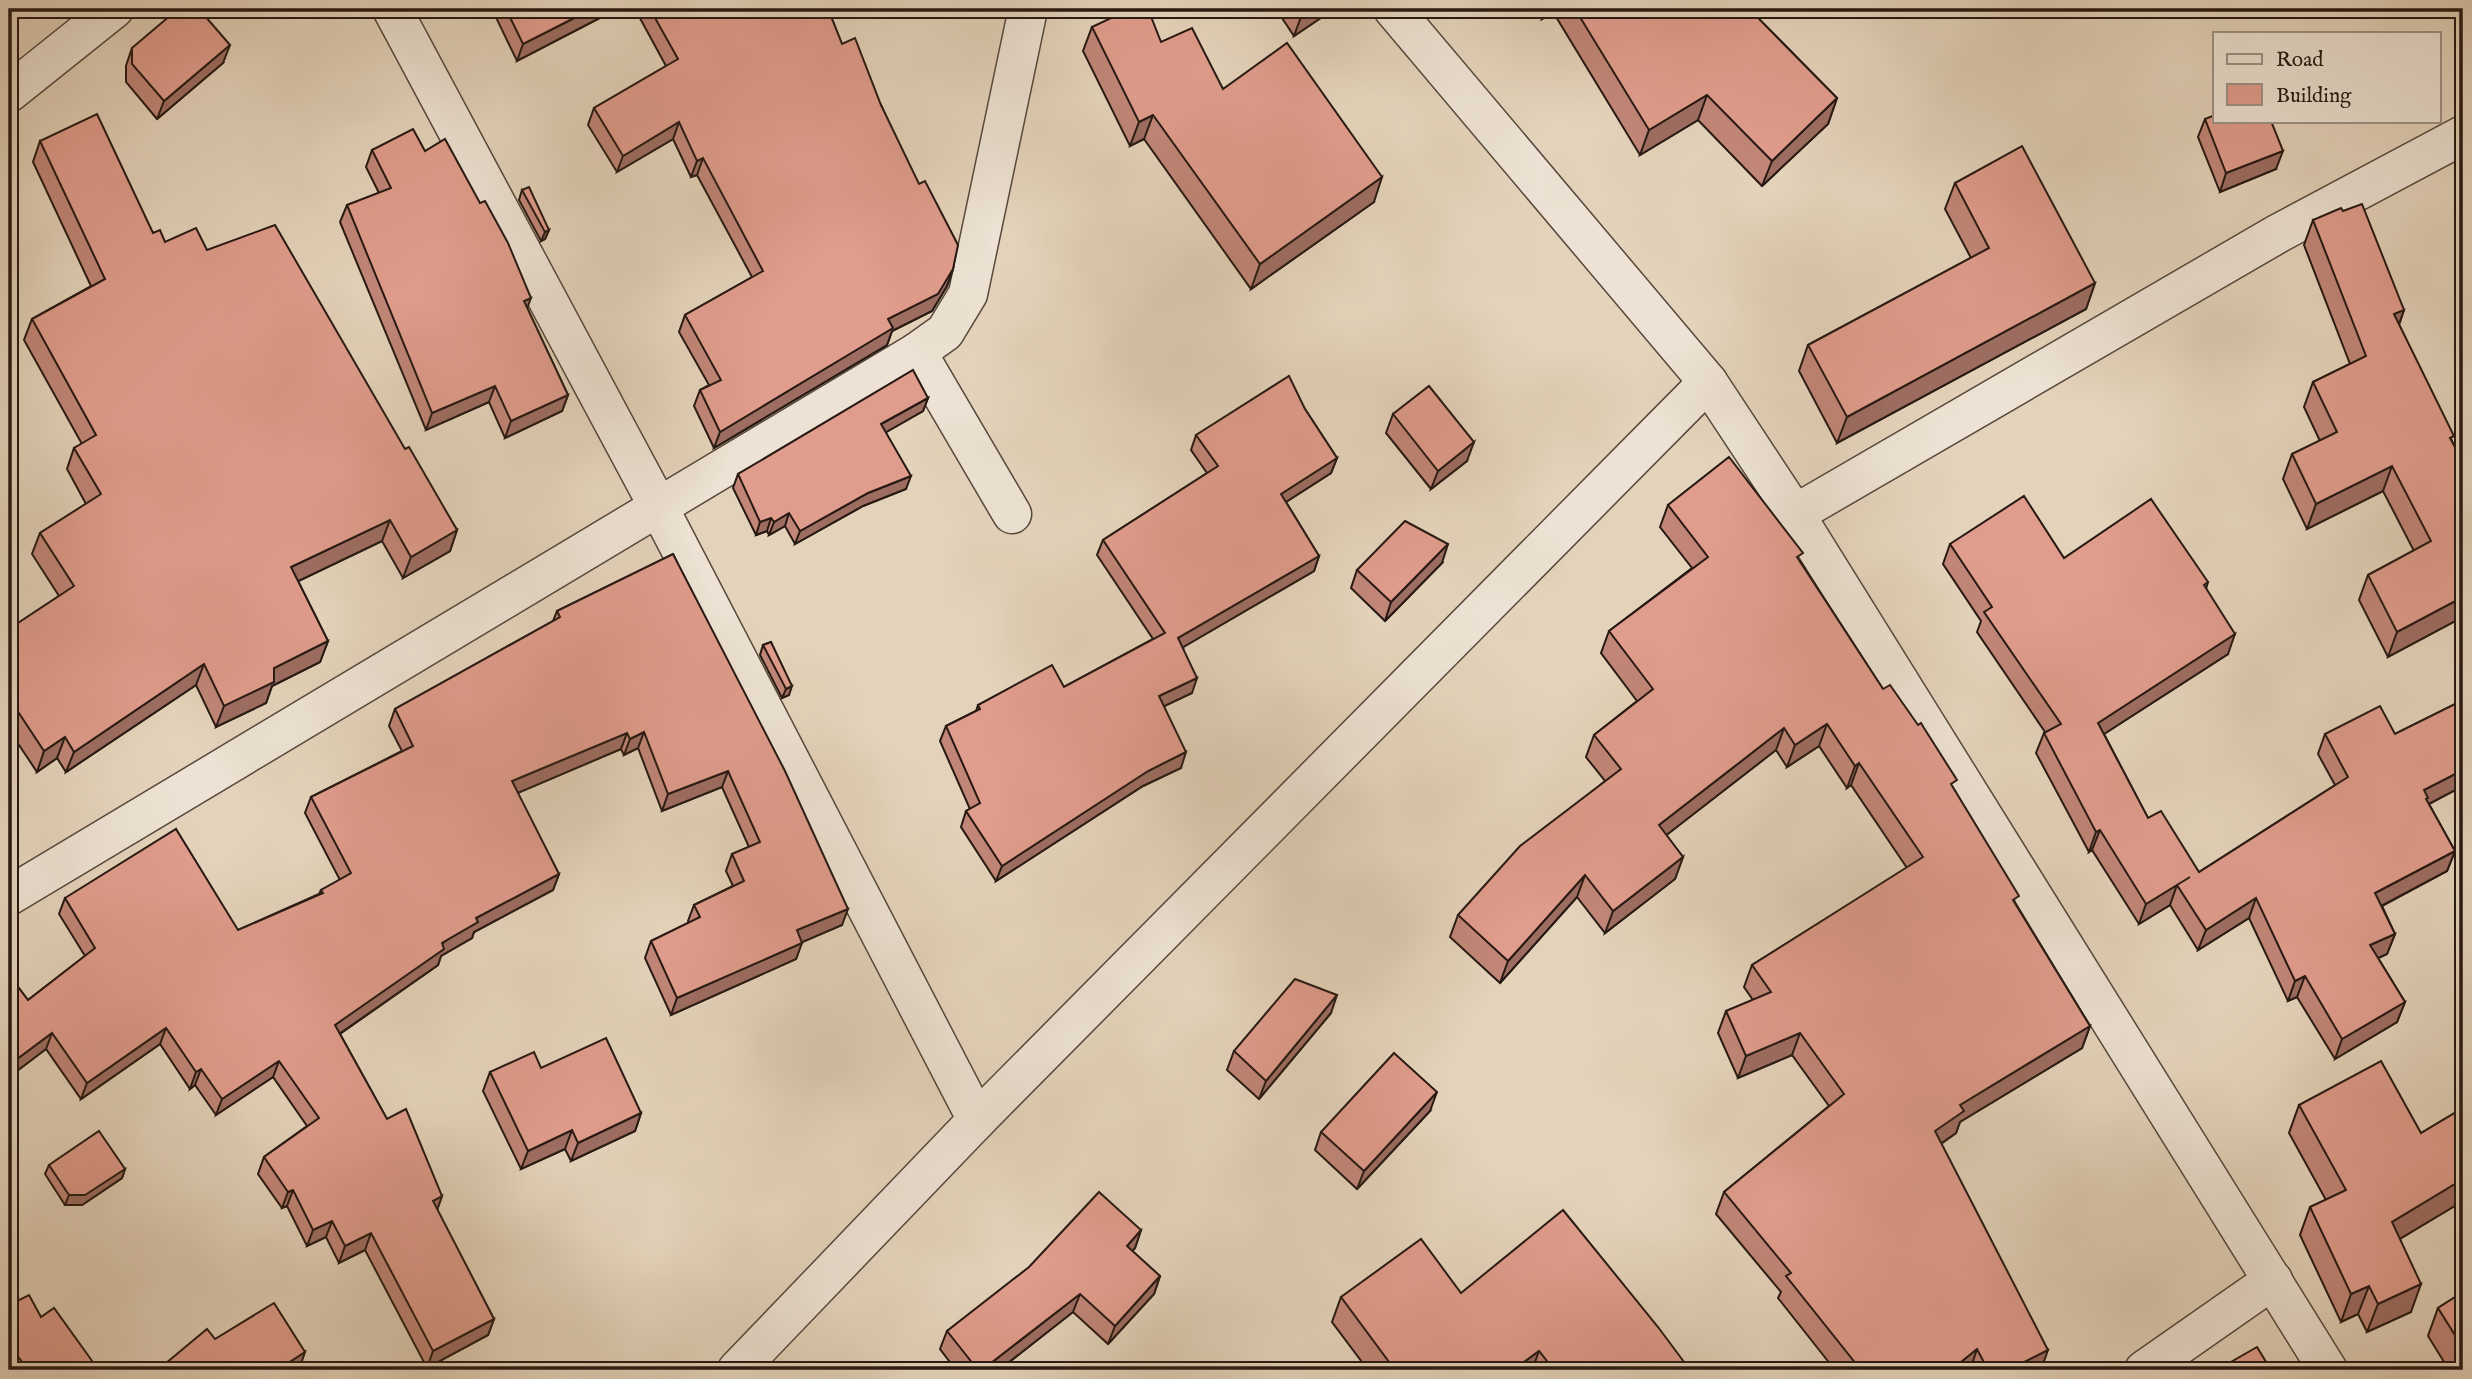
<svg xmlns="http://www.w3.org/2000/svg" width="2472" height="1379" font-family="'IM FELL English',serif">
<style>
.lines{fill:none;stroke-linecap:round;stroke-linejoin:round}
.minor-casing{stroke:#56483c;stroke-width:41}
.minor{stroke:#ede2d3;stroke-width:38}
.wall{fill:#c18678;stroke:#271912;stroke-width:2}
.shaded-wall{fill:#9d6d62;stroke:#271912;stroke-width:2}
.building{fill:#e09c8c;stroke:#271912;stroke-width:2}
</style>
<rect width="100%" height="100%" fill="#e4d3bb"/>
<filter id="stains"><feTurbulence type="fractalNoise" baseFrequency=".00286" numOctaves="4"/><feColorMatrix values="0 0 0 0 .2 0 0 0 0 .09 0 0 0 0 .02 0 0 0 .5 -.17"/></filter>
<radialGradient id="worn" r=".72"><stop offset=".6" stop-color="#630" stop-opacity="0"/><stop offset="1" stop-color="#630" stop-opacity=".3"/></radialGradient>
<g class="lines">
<!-- minor casing -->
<g class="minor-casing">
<g id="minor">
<polyline points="392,9 658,506 977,1120"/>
<polyline points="1393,9 1708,382 1795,514 2328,1370"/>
<polyline points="9,93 114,9"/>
<polyline points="1012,514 917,352 945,332 968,294 1028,9"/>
<polyline points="1795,514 2279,233 2463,135"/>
<polyline points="9,896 917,352"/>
<polyline points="737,1370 977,1120 1708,382"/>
<polyline points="2144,1370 2273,1280"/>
</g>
</g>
<!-- minor -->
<use href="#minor" class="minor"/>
</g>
<!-- wall -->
<g class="wall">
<polygon points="492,9 617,9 517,61"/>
<polygon points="635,9 828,9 842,44 881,105 953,269 947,286 932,311 892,331 887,345 714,448 694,406 700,390 709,385 679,332 685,315 752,277 697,175 691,177 673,139 617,172 588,125 594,108 666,66"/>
<polygon points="1276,9 1334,9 1294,36"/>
<polygon points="1536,9 1753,9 1758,18 1837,98 1828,124 1762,186 1698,120 1640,155 1553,12 1542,19"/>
<polygon points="1092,27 1161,42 1374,202 1251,289 1144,139 1130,146 1083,51"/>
<polygon points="132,48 223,63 157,119 126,82 126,66"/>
<polygon points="2205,119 2276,169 2220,192 2198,137"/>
<polygon points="40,141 165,242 207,250 405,449 457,530 450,551 403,578 382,541 298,581 328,641 320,662 272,686 266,703 216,727 196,685 66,772 57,758 37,772 9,730 9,629 59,596 32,554 40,533 86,504 67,469 74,448 82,444 24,340 32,319 91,286 33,162"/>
<polygon points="372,150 425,151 527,308 568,395 562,411 505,438 489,402 426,430 340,222 347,205 379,193 366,167"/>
<polygon points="1955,183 2095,283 2086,309 1837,443 1799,371 1808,345 1971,258 1945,209"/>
<polygon points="522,190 549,230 545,239 541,241 519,200"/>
<polygon points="2313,220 2404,310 2399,325 2452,441 2463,462 2463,617 2388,657 2359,600 2368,575 2414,551 2383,491 2307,529 2283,479 2292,454 2320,441 2304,407 2313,382 2350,364 2304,245"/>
<polygon points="928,398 923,411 885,432 906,489 863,506 795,544 785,526 769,535 767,531 756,535 733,488 738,474"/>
<polygon points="1305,409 1337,458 1331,473 1286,502 1319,556 1314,571 1183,647 1192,693 1164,706 1181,768 1143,786 996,881 961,827 966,811 970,809 940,741 946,726 976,711 978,705 1064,687 1153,639 1097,555 1103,540 1207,473 1191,450 1196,435"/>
<polygon points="1393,414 1467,461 1431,489 1386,433"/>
<polygon points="1668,505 1800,561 1883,689 1954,789 2016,904 2090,1026 2082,1048 1960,1122 1956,1133 1941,1144 2041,1370 1835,1370 1778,1298 1781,1292 1716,1214 1724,1192 1829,1106 1792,1055 1738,1078 1718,1033 1726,1011 1753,1000 1744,987 1752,965 1907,868 1851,785 1847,788 1819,746 1787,767 1776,750 1666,835 1683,857 1675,879 1605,933 1577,897 1500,983 1450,937 1458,915 1605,781 1586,757 1594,735 1637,701 1601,653 1609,631 1692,568 1660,527"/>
<polygon points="1950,544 2064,558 2208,582 2206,589 2228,654 2104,734 2148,818 2199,872 2335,785 2318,754 2325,734 2395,734 2463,700 2463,786 2429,804 2455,851 2447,871 2382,906 2395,934 2387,954 2378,958 2405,1002 2397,1022 2335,1059 2297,997 2288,1001 2249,918 2198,950 2170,905 2139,924 2092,850 2089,852 2036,753 2044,733 2045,732 1977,632 1981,621 1943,564"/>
<polygon points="673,554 842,925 802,942 796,959 671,1015 645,958 651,941 689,923 688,921 694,905 733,886 726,871 732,854 749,847 722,787 662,811 638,748 624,755 621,749 517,793 559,874 553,890 474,932 472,938 441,956 438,965 340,1034 387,1119 442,1196 437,1210 494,1319 488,1335 427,1368 365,1250 339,1263 326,1237 307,1246 287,1206 282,1208 258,1174 264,1157 307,1126 273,1077 216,1115 195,1085 190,1089 160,1044 81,1099 46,1049 9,1077 9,975 28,1000 85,956 59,914 65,898 238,930 319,894 321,890 340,880 305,813 311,797 402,751 389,726 395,709 553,621 557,611"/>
<polygon points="1442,563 1385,621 1351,588 1357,570"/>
<polygon points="771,642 789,695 782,698 760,655 763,645"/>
<polygon points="1331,1013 1259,1099 1227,1070 1234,1051"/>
<polygon points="541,1068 641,1113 635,1131 571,1161 565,1149 521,1169 483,1091 490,1072"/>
<polygon points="2299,1105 2421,1133 2463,1108 2463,1201 2400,1239 2411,1312 2367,1332 2358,1314 2341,1322 2300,1235 2310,1207 2326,1200 2289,1133"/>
<polygon points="1430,1111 1357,1189 1315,1150 1321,1132"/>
<polygon points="49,1165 125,1169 122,1178 82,1205 65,1205 45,1174"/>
<polygon points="1141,1230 1135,1248 1132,1251 1160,1276 1154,1294 1108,1344 1073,1312 999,1370 956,1370 940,1349 947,1331"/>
<polygon points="2463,1292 2463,1370 2449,1370 2428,1336 2438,1308"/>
<polygon points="1461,1293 1690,1370 1368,1370 1332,1322 1341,1297"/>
<polygon points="9,1305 41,1317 95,1365 94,1370 10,1370 9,1368"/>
</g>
<!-- shaded-wall -->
<g class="shaded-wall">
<polygon points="592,9 617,9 517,61 523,44"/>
<polygon points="1314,9 1334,9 1294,36 1301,17"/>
<polygon points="1546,9 1554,9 1553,12 1542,19"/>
<polygon points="230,45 223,63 157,119 164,101"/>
<polygon points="1707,95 1698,120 1640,155 1649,130"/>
<polygon points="1837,98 1828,124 1762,186 1772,161"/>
<polygon points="1153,115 1144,139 1130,146 1139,122"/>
<polygon points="679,122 673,139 617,172 623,156"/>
<polygon points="2283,151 2276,169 2220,192 2226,173"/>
<polygon points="703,158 697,175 691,177 697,161"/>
<polygon points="1382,177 1374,202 1251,289 1260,264"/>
<polygon points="549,230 545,239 541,241 545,232"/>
<polygon points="953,269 947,286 932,311 892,331 887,345 714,448 720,432 888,319"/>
<polygon points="2095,283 2086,309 1837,443 1847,417"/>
<polygon points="531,298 525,314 524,301"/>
<polygon points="2404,310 2395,335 2394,314"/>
<polygon points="495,386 489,402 426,430 432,413"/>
<polygon points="568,395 562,411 505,438 511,421"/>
<polygon points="928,398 923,411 876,438 881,424"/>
<polygon points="1474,442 1467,461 1431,489 1438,471"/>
<polygon points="1337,458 1331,473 1275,509 1281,494"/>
<polygon points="2392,466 2383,491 2307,529 2316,504"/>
<polygon points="911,476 906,489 863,506 795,544 800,531 868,493"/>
<polygon points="789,513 785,526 769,535 774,522"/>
<polygon points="771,518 767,531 756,535 760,522"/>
<polygon points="390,520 382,541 284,588 291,567"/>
<polygon points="457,530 450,551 403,578 411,557"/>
<polygon points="1448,544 1442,563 1385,621 1391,602"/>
<polygon points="1319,556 1314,571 1173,653 1178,638"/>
<polygon points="2463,597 2463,617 2388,657 2397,632"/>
<polygon points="2235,634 2228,654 2090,743 2098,723"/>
<polygon points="328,641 320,662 272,686 266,703 216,727 224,706 274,668"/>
<polygon points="204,664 196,685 66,772 74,752"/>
<polygon points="1197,678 1192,693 1154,711 1159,696"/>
<polygon points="792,686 789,695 782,698 786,689"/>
<polygon points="1827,724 1819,746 1787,767 1795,745"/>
<polygon points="1784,728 1776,750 1651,847 1659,825"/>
<polygon points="644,732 638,748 624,755 630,739"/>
<polygon points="627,733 621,749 506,798 512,781"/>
<polygon points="65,737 57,758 37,772 44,751"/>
<polygon points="1186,752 1181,768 1143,786 996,881 1002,866 1148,771"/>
<polygon points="1859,763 1851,785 1847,788 1855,766"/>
<polygon points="2463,770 2463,786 2425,806 2424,790"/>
<polygon points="728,771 722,787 662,811 668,794"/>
<polygon points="2100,830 2092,850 2089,852 2096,832"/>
<polygon points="2455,851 2447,871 2368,913 2375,893"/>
<polygon points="1683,857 1675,879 1605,933 1613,911"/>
<polygon points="559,874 553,890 474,932 472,938 441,956 438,965 329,1041 335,1025 476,918"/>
<polygon points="1585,875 1577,897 1500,983 1508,961"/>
<polygon points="2177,885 2170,905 2139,924 2146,904"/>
<polygon points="2256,898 2249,918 2198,950 2206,930"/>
<polygon points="848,909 842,925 791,947 797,930"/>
<polygon points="2395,934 2387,954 2363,965 2370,945"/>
<polygon points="802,943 796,959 671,1015 677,998"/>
<polygon points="2305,976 2297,997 2288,1001 2295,981"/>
<polygon points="1337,995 1331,1013 1259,1099 1266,1081"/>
<polygon points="2405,1002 2397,1022 2335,1059 2342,1039"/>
<polygon points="2090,1026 2082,1048 1960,1122 1956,1133 1927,1153 1935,1131 1960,1105"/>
<polygon points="166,1028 160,1044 81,1099 87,1083"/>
<polygon points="52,1033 46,1049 9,1077 9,1065"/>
<polygon points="1800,1033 1792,1055 1738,1078 1746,1056"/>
<polygon points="279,1061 273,1077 216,1115 222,1099"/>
<polygon points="201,1069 195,1085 190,1089 196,1072"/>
<polygon points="1437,1092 1430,1111 1357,1189 1364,1171"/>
<polygon points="641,1113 635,1131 571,1161 578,1143"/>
<polygon points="572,1130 565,1149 521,1169 528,1151"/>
<polygon points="125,1169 122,1178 82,1205 65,1205 69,1195"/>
<polygon points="2463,1179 2463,1201 2381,1250 2392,1222"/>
<polygon points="293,1190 287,1206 282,1208 288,1192"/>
<polygon points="442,1196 436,1213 433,1201"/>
<polygon points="332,1221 326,1237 307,1246 313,1230"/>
<polygon points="1141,1230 1135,1248 1121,1265 1127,1246"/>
<polygon points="371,1233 365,1250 339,1263 345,1246"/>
<polygon points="1160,1276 1154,1294 1108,1344 1115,1326"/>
<polygon points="2421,1284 2411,1312 2367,1332 2378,1304"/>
<polygon points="2369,1286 2358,1314 2341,1322 2351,1294"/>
<polygon points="1080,1294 1073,1312 999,1370 982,1370"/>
<polygon points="494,1319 488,1335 427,1368 433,1351"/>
<polygon points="1977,1349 1970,1370 1951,1370"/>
<polygon points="2048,1350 2041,1370 2008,1370"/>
<polygon points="1539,1351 1532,1370 1513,1370"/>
<polygon points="305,1352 299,1370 277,1370 282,1367"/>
<polygon points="2463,1358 2463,1370 2459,1370"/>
</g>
<!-- building -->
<g class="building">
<polygon points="178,9 199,9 230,45 164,101 132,64 132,48"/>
<polygon points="506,9 592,9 523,44"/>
<polygon points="650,9 828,9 842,44 855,38 881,105 919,184 925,181 958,245 953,269 938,294 888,319 893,328 720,432 700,390 721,380 685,315 763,271 703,158 697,161 679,122 623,156 594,108 678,59"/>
<polygon points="1130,9 1148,9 1161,42 1192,28 1223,89 1287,43 1382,177 1260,264 1153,115 1139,122 1092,27"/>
<polygon points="1295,9 1314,9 1301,17"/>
<polygon points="1575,9 1753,9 1758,18 1837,98 1772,161 1707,95 1649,130"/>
<polygon points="97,114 153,233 160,230 165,242 196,228 207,250 275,225 405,449 409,447 457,530 411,557 390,520 291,567 328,641 274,668 274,682 224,706 204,664 74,752 65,737 44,751 9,698 9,629 74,586 40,533 101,494 74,448 96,435 32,319 105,279 40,141"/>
<polygon points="2215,115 2215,121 2271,121 2283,151 2226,173 2205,119"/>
<polygon points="413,129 425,151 445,139 480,203 485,201 508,243 531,298 524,301 568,395 511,421 495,386 432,413 347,205 391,188 372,150"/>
<polygon points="2022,146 2095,283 1847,417 1808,345 1989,248 1955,183"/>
<polygon points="529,187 549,230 545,232 522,190"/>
<polygon points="2362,204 2404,310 2394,314 2454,436 2450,438 2463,462 2463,597 2397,632 2368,575 2431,541 2392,466 2316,504 2292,454 2337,432 2313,382 2366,356 2313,220 2341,208 2343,211"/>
<polygon points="913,370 928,398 881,424 911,476 868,493 800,531 789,513 774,522 771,518 760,522 738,474"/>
<polygon points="1289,376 1305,409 1337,458 1281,494 1319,556 1178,638 1197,678 1159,696 1186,752 1148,771 1002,866 966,811 980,803 946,726 980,709 978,705 1052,665 1064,687 1165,633 1103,540 1218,466 1196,435"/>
<polygon points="1429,386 1474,442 1438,471 1393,414"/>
<polygon points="1729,457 1803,553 1797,557 1883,689 1890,685 1918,725 1921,723 1924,728 1957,780 1951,784 2019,896 2013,900 2090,1026 1960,1105 1964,1111 1935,1131 2048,1350 2008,1370 1988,1370 1977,1349 1951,1370 1861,1370 1786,1276 1791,1273 1724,1192 1844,1094 1800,1033 1746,1056 1726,1011 1771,992 1752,965 1923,857 1859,763 1855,766 1827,724 1795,745 1784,728 1659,825 1683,857 1613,911 1585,875 1508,961 1458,915 1520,846 1621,769 1594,735 1653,689 1609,631 1708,557 1668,505"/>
<polygon points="2024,496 2064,558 2151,499 2208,582 2204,585 2235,634 2098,723 2148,818 2161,811 2199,872 2348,777 2325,734 2380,706 2395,734 2463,700 2463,770 2424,790 2428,798 2426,799 2455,851 2375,893 2395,934 2370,945 2405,1002 2342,1039 2305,976 2295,981 2256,898 2206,930 2177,885 2190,877 2146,904 2100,830 2096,832 2044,733 2061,724 1984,612 1992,607 1950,544"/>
<polygon points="1405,521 1448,544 1391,602 1357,570"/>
<polygon points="673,554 785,771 848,909 797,930 802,943 677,998 651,941 700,917 694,905 744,881 732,854 760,842 728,771 668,794 644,732 630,739 627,733 512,781 559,874 476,918 478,922 442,943 444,949 335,1025 387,1119 406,1109 442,1196 433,1201 494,1319 433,1351 371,1233 345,1246 332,1221 313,1230 293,1190 288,1192 264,1157 319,1118 279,1061 222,1099 201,1069 196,1072 166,1028 87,1083 52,1033 9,1065 9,975 28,1000 95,948 65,898 176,829 238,930 323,893 321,890 351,873 311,797 413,746 395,709 560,617 557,611"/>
<polygon points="771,642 792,686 786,689 763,645"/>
<polygon points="1295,979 1337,995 1266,1081 1234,1051"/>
<polygon points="606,1038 641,1113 578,1143 572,1130 528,1151 490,1072 534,1052 541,1068"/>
<polygon points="1394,1053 1437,1092 1364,1171 1321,1132"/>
<polygon points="2381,1061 2421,1133 2463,1108 2463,1179 2392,1222 2421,1284 2378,1304 2369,1286 2351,1294 2310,1207 2346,1190 2299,1105"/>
<polygon points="99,1131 125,1169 85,1195 69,1195 49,1165"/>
<polygon points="1099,1192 1141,1230 1127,1246 1160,1276 1115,1326 1080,1294 982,1370 978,1370 947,1331 1029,1267"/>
<polygon points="1563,1210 1658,1327 1690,1370 1554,1370 1539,1351 1513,1370 1395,1370 1341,1297 1421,1239 1461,1293"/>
<polygon points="2463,1292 2463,1348 2438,1308"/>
<polygon points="29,1295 41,1317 54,1308 95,1365 89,1370 28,1370 9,1344 9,1305"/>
<polygon points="274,1303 305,1352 277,1370 162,1370 160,1368 207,1329 215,1339"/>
<polygon points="2257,1347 2271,1370 2217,1370"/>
</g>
<!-- margin -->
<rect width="2472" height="1379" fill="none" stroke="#e4d3bb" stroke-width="35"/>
<rect x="10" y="10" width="2451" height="1358" fill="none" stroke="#271912" stroke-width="3.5"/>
<rect x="18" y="18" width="2437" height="1344" fill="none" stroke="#271912" stroke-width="2"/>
<!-- legend -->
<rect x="2213" y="32" width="228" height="91" fill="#ede2d3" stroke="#9e9286" stroke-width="2"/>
<rect x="2227" y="54" width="35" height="10" fill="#ede2d3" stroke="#9e9286" stroke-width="2"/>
<text x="2276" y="66" font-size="21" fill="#271912">Road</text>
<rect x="2227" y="84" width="35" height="21" fill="#e09c8c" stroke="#9e9286" stroke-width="2"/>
<text x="2276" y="102" font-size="21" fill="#271912">Building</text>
<rect width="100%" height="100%" filter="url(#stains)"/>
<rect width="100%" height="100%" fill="url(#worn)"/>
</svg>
